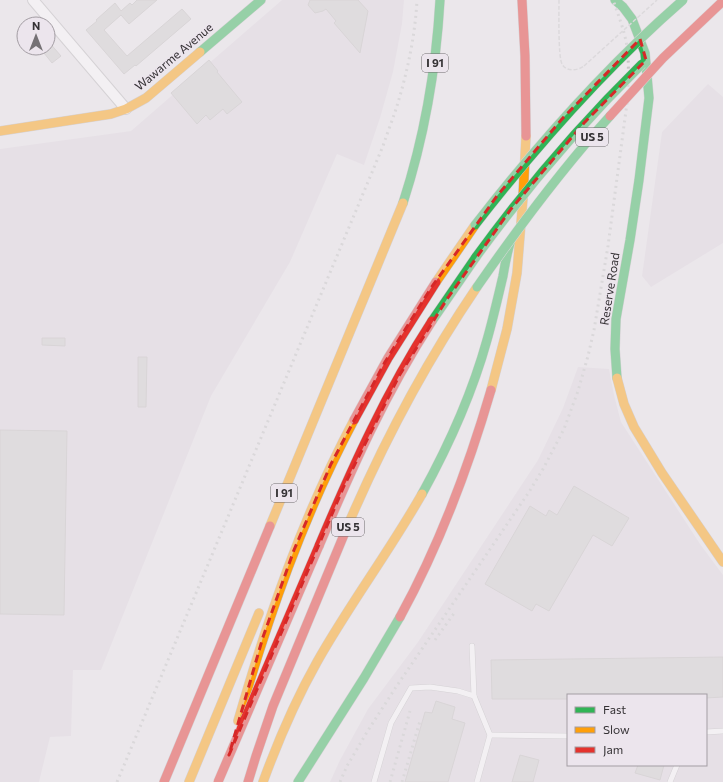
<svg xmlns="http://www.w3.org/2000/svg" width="723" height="782" font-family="Commissioner,sans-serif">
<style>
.built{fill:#e1d8e1;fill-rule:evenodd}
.building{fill:#d1cece;stroke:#c2bebe}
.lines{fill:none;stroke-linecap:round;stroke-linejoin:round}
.lane-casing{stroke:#bbb8bb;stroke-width:6}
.street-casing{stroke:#bbb8bb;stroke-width:12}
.fast-casing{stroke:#bbb8bb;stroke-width:10}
.slow-casing{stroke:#bbb8bb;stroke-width:10}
.jam-casing{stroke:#bbb8bb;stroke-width:10}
.path{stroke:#cac8ca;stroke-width:1.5;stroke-dasharray:4 2;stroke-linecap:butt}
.lane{stroke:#fcfbfc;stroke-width:5}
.street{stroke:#fcfbfc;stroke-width:10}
.fast{stroke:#30b455;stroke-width:9}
.slow{stroke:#ff9f0a;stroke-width:9}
.jam{stroke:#e5322d;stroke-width:9}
.rail{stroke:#c6c5c6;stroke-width:3;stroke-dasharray:2 4;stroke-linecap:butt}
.fast-bridge-casing{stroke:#c8c5c8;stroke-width:10;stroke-linecap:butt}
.jam-bridge-casing{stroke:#c8c5c8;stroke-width:10;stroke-linecap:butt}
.path-bridge{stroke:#cac8ca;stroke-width:1.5;stroke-dasharray:4 2;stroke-linecap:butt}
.fast-bridge{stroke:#30b455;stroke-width:9}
.jam-bridge{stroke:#e5322d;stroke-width:9}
.marked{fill:none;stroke:#d62828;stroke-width:3;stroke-dasharray:8 5;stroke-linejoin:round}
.labels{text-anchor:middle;stroke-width:3;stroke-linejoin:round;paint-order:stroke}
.shield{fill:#ece5ed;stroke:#6c686c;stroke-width:1}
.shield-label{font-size:11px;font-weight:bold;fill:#353235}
.street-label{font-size:12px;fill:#353235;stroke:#ece5ed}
</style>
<rect width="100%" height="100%" fill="#ebe7eb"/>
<!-- built -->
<g class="built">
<polygon points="282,0 404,0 402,24 393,72 380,118 364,165 337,154 290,262 211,396 101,670 73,670 71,736 50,737 39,782 0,782 0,149 131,131"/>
<polygon points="708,84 723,97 723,243 651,287 642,276 662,132"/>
<path d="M578 367 609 369 614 395 621 422 700 544 723 575V782H330L340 760 368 709 418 642 538 460 563 408ZM568 695H706V765H568Z"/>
</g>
<!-- building -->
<g class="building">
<polygon points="137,0 157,0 129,24 121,15 104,30 127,56 182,9 191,19 136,66 135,65 124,74 86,30 97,21 96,20 115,3 121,11 130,3 132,5"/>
<polygon points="310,0 358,0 368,11 360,53 334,23 336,21 326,9 323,11 315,13 308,5"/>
<polygon points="48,41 61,56 52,63 40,48 48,48"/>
<polygon points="209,60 218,71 217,72 242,102 227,114 223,109 210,120 206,115 197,124 171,93"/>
<polygon points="42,338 65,338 65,346 42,345"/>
<polygon points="138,357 147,357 146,407 138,407"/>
<polygon points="0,430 67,431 64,615 0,614"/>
<polygon points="574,486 629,518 612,546 593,535 549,611 536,604 532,611 485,584 530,506 546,516 549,510 557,515"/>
<polygon points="723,657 723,697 706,698 706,695 568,695 568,699 492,699 491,660"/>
<polygon points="436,701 455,707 452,719 465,723 448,782 405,782 425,712 432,713"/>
<polygon points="520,755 539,760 533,782 512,782"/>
<polygon points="638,765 664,765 660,780 635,773"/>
</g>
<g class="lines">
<!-- lane casing -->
<g class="lane-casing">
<g id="lane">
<polyline points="472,646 474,696"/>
<polyline points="706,732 723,731"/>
<polyline points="490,735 568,736"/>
<polyline points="374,782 391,723 411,688 430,687 458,691 474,696 490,735 477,782"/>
<polyline points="670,782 677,765"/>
</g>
</g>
<!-- street casing -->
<g class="street-casing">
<polyline id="street" points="33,0 126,109"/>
</g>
<!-- fast casing -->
<g class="fast-casing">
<g id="fast">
<polyline points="615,0 623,7 632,19 645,53 649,98 639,180 630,240 616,319 615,349 617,378"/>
<polyline points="200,52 261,0"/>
<path d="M403 203C425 135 436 71 440 0"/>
<polyline points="432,321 476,257"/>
<path d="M422 494C449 445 472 394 487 340 493 319 498 297 503 276 505 264 507 252 511 240"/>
<polyline points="298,782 364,678 400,617"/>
</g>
</g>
<!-- slow casing -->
<g class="slow-casing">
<g id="slow">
<polyline points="0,131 111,114 126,109 146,98 200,52"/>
<polyline points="436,282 475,225"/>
<polyline points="617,378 624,404 634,427 662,473 723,562"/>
<polyline points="491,390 507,329 517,273 523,198 526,136"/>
<path d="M348 525C384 441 426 362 477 287"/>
<polyline points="270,526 403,203"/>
<path d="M238 721C268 617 303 516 354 420"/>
<polyline points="189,782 259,613"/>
<path d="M263 782C278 741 295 701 317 662 349 605 389 552 422 494"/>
</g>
</g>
<!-- jam casing -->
<g class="jam-casing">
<g id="jam">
<polyline points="522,0 525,56 526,136"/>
<polyline points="354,420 388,358 436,282"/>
<path d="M319 546C352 468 386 392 432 321"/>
<path d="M400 617C439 546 468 469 491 390"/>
<polyline points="164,782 270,526"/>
<polyline points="248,782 256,756 273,706 348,525"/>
</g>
</g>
<!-- path -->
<path class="path" d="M559 0C559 11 558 57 562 64 566 72 577 71 584 66"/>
<!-- lane -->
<use href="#lane" class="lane"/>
<!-- street -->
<use href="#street" class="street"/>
<!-- fast -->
<use href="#fast" class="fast"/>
<!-- slow -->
<use href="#slow" class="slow"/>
<!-- jam -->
<use href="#jam" class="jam"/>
<!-- rail -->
<g class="rail">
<polyline points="435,640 455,612"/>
<path d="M117 782 383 146C387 134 392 121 396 109 407 74 415 37 417 0"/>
<path d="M340 782 347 766 367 732 396 687 529 492 543 469 564 429 578 391 588 356 594 330 608 246 627 103C628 83 630 62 626 41 623 27 618 14 613 0"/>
<polyline points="390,782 410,711"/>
<polyline points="402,782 420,721"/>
</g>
<!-- fast-bridge casing -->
<g class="fast-bridge-casing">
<g id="fast-bridge">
<path d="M475 225C538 144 606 67 683 0"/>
<path d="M476 257C526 188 581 124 642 64"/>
<path d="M477 287C518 228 561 170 610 116"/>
</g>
</g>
<!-- jam-bridge casing -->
<g class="jam-bridge-casing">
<g id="jam-bridge">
<polyline points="610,116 663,58 723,1"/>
<polyline points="218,782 319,546"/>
</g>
</g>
<!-- path-bridge -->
<polyline class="path-bridge" points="584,66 657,0"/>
<!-- fast-bridge -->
<use href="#fast-bridge" class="fast-bridge"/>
<!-- jam-bridge -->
<use href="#jam-bridge" class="jam-bridge"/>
</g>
<!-- marked area -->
<path d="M0 0H723V782H0ZM640 39 646 60 584 123 511 209 447 299 399 376 344 486 229 755 263 637 294 550 331 464 385 362 431 288 497 196 562 119Z" fill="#ebe7eb" fill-opacity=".55" fill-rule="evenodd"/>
<path class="marked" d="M640 39 646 60 584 123 511 209 447 299 399 376 344 486 229 755 263 637 294 550 331 464 385 362 431 288 497 196 562 119Z"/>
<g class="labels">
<!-- shield labels -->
<g class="shield">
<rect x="422" y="54" width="26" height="18" rx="3"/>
<rect x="576" y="128" width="32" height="18" rx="3"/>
<rect x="271" y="484" width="26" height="18" rx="3"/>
<rect x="332" y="518" width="32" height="18" rx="3"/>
</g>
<g class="shield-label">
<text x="435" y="67">I 91</text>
<text x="592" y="141">US 5</text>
<text x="284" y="497">I 91</text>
<text x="348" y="531">US 5</text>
</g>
<!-- street labels -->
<g class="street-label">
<text transform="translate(174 57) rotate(-40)" y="4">Wawarme Avenue</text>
<text transform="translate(610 289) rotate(-81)" y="4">Reserve Road</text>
</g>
</g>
<!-- legend -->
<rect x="567" y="694" width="140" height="72" fill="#ece5ed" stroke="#a39da3"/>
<rect x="575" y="707" width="20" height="6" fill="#30b455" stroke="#a39da3"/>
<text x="603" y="714" font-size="12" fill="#353235">Fast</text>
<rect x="575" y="727" width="20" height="6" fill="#ff9f0a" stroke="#a39da3"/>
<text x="603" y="734" font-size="12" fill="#353235">Slow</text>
<rect x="575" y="747" width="20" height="6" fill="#e5322d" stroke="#a39da3"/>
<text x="603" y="754" font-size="12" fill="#353235">Jam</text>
<!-- north arrow -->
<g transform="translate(36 36)"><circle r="19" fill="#ece5ed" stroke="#a39da3"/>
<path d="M0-3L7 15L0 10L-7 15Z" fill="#757175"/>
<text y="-6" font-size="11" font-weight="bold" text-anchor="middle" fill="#353235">N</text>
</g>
</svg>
